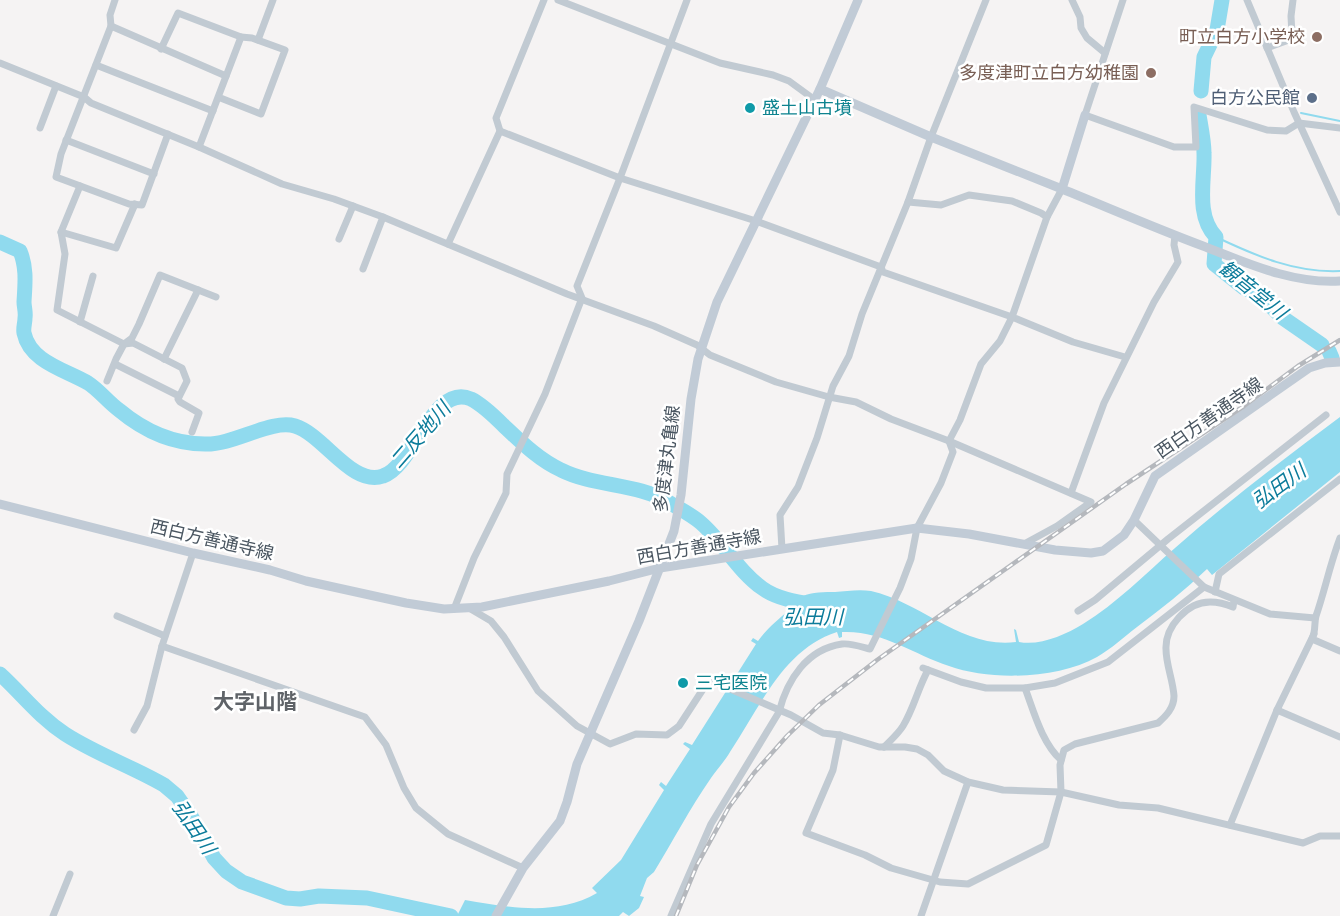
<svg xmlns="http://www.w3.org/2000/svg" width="1340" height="916" font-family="Barlow,'Noto Sans JP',sans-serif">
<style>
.water{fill:#90daee}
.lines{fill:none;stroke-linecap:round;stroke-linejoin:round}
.stream{stroke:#90daee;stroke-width:2}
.river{stroke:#90daee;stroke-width:15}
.street{stroke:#c1cad2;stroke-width:7}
.secondary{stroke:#c1cbd6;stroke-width:9}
.rail-casing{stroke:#b5b8bd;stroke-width:4.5}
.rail{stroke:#fff;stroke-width:2;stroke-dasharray:7;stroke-linecap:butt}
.education-dot{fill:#8d6e63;stroke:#fff;stroke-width:2}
.service-dot{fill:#5c6f8a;stroke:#fff;stroke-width:2}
.culture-dot{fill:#0f9aa8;stroke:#fff;stroke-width:2}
.labels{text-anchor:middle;stroke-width:5;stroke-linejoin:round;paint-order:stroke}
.education-label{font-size:18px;fill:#785e54;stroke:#fff;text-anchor:end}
.service-label{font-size:18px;fill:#4e5e75;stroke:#fff;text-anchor:end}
.culture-label{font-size:18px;fill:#0d838f;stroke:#fff;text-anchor:start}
.street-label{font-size:18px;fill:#4a5661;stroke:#fff}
.water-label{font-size:20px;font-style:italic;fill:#0c7c9b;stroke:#fff}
.quarter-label{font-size:21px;font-weight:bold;fill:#5f6368;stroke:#fff}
</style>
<rect width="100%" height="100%" fill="#f5f3f3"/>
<!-- water -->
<path class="water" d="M1340 417V472L1212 575 1207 569C1185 590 1161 609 1137 627 1124 637 1111 649 1097 657 1058 679 990 681 949 666 913 654 882 630 842 632V637L839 638 837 632C783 649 759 709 730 752 725 761 717 769 711 778 690 808 673 841 654 872L647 878 640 896 644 897 639 908 629 916 623 912 619 916H457L465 900C512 908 557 916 597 893L592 888 621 860 664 790 659 785 661 782 666 786 690 749 683 744 685 742 692 745 756 644 751 641 753 638 758 641C769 626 777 621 790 609 794 606 798 599 803 596 811 592 826 592 835 592 846 591 860 589 871 591 921 602 962 649 1016 642L1014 629 1016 630 1019 642C1040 646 1065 635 1083 624 1117 603 1145 574 1175 548 1227 502 1284 459 1340 417Z"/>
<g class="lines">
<!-- stream -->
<g class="stream">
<polyline points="1301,113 1340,121"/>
<path d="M1216 237C1256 256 1295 273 1340 271"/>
</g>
<!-- river -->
<g class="river">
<polyline points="1201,91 1204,57 1217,30 1222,0"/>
<path d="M1199 115C1201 127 1204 141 1204 153 1205 180 1195 215 1216 237L1214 264 1244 288 1259 295 1283 318 1322 345"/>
<path d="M0 242 20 251C27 268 25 284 24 302 24 307 26 312 25 318 25 323 23 328 24 333 30 362 66 370 88 383 99 390 108 402 119 410 143 430 173 444 205 444 234 445 271 419 295 426 324 435 352 487 383 476 414 466 433 382 471 399 483 405 494 416 503 425 521 442 539 460 561 470 595 487 638 483 670 503 680 509 692 515 701 523 723 542 738 571 762 588 777 599 798 602 816 605"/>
<polyline points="1329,351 1332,358"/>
<path d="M0 674C22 694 39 717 65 734 96 754 131 766 164 785L177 796 191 816 214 858 226 871 242 882 286 898 300 899 319 896 367 898 451 916"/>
</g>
<!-- street -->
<g class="street">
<polyline points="115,0 110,15 111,26 61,154 56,177 129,204 142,205 168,134"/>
<polyline points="558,0 720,63 773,75 789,81 815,100"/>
<polyline points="1072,0 1080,17 1081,28 1087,38 1105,53"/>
<polyline points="1123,0 1085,115 1174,147 1196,147 1194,107 1267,130 1286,131 1299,123 1340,128"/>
<polyline points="1247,0 1294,112 1340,212"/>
<polyline points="111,26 226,76"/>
<polyline points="258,40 273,0"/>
<polyline points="1267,48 1286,41 1292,35 1291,16 1293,0"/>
<polyline points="161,49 178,13 241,37"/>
<polyline points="0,63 84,97 91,103 199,147 282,184 334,199 383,217 567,294 654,326 697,345 710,355 776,382 829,397 856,402 891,419 949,441 1091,502 1057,526 1024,544"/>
<polyline points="96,65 213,111"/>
<polyline points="40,128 56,86"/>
<polyline points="500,131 620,178 756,221 881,267 883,272 1012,317 1073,342 1125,357"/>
<polyline points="66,140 154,174"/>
<polyline points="199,147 241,37 252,38 285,50 261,114 218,97"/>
<polyline points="80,186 61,232 65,254 57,310 124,344 133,343 182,368 187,381 178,399 180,402 199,413 192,432"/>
<polyline points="908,202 941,205 969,195 1012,201 1041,213 1047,217"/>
<polyline points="61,232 116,248 135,204"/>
<polyline points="339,239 353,206"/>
<polyline points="448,244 500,131 496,118 544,0"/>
<polyline points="363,269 383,217"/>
<polyline points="80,322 93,276"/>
<polyline points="164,359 198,290"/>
<polyline points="115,364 179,396"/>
<polyline points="107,381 116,359 124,344 132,338 139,324 160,275 216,297"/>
<polyline points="1071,493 1104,403 1154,302 1178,262 1174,245 1175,235"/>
<polyline points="1134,520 1204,587 1270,614 1315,618"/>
<path d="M1340 538C1330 564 1325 590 1316 616 1314 623 1316 631 1312 639L1340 651"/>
<polyline points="782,549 780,515 798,487 817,438 833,386 849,356 862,314 908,202 931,137 986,0"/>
<polyline points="1215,592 1219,574 1340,479"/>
<polyline points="469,608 491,621 504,637 538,691 577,726 610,744 636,734 667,735 679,726 709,680 791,715 823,733 840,735 879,747 905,747 917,749 928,755 944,771 968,782 1003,790 1061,792 1119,805 1158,808 1303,843 1320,836 1340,836"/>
<polyline points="454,609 474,558 506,493 507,474 545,394 582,298 577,286 620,178 687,0"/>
<polyline points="1078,611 1095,600 1168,539 1326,415"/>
<polyline points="117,616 165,636"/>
<polyline points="162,646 365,717 386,745 404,788 416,808 448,834 523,868"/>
<polyline points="923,668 961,682 986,688 1025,688 1055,683 1108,662 1204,587"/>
<path d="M1025 688C1034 712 1042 743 1061 760"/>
<polyline points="1277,710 1340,737"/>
<polyline points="134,730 147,706 162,646 193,553"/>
<path d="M840 735 833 770 806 833 865 855 891 868 940 882 968 884 1046 845 1061 792 1060 765 1064 750 1075 744 1158 723C1166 716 1174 708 1174 696 1173 680 1166 665 1166 649 1165 627 1187 602 1210 602 1217 602 1226 604 1233 607L1234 601"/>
<path d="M884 747C890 741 898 734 903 726 914 708 918 688 928 670"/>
<polyline points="1230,825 1277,710 1314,634"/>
<polyline points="53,916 70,874"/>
<path d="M671 916 711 824 779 712C787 680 807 649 842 644 851 643 862 647 870 649L900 588 911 559 917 528 941 483 953 452 949 441 960 420 981 364 1000 341 1012 317 1047 217 1062 189"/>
<polyline points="921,916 968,782"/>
</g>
<!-- secondary -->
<g class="secondary">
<polyline points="820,89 931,137 1062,189"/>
<path d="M1085 115 1062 189C1109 208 1155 228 1203 246 1247 263 1292 284 1340 281"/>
<polyline points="0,504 193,553 270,570 306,581 406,603 444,609 482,607 609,581 660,568 917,528 969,534 1055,550 1091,553 1103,551 1124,535 1134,520 1155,476 1309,368 1325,363 1340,362"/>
<polyline points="496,916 523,868 560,821 567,802 577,764 639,621 674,531 681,495 691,399 698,359 717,302 820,89 858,0"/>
</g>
<!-- rail casing -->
<g class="rail-casing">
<polyline id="rail" points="676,916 697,865 729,807 754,773 787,736 819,705 877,660 1126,484 1244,406 1298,366 1340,340"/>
</g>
<!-- rail -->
<use href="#rail" class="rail"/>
</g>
<!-- markers -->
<g class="education-dot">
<circle cx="1317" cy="37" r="6"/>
<circle cx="1151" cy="73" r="6"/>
</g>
<circle class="service-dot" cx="1312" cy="98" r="6"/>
<g class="culture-dot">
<circle cx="750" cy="108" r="6"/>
<circle cx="683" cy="683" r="6"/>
</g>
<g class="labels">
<!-- education labels -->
<g class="education-label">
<text x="1305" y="43">町立白方小学校</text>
<text x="1139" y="79">多度津町立白方幼稚園</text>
</g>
<!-- service labels -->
<g class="service-label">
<text x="1300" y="104">白方公民館</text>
</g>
<!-- culture labels -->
<g class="culture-label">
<text x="762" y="114">盛土山古墳</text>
<text x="695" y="689">三宅医院</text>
</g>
<!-- street labels -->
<g class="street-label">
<text transform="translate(1209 418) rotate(-35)" y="6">西白方善通寺線</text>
<text transform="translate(667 459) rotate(-83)" y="6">多度津丸亀線</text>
<text transform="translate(212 540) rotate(13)" y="6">西白方善通寺線</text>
<text transform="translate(699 547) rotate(-10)" y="6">西白方善通寺線</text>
</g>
<!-- water labels -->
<g class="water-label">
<text transform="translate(1253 290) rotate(39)" y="7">観音堂川</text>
<text transform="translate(420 435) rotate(-49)" y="7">二反地川</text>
<text transform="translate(1279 486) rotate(-36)" y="7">弘田川</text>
<text x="813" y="624">弘田川</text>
<text transform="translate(194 827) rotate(56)" y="7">弘田川</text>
</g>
<!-- quarter labels -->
<g class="quarter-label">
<text x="255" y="709">大字山階</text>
</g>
</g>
</svg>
